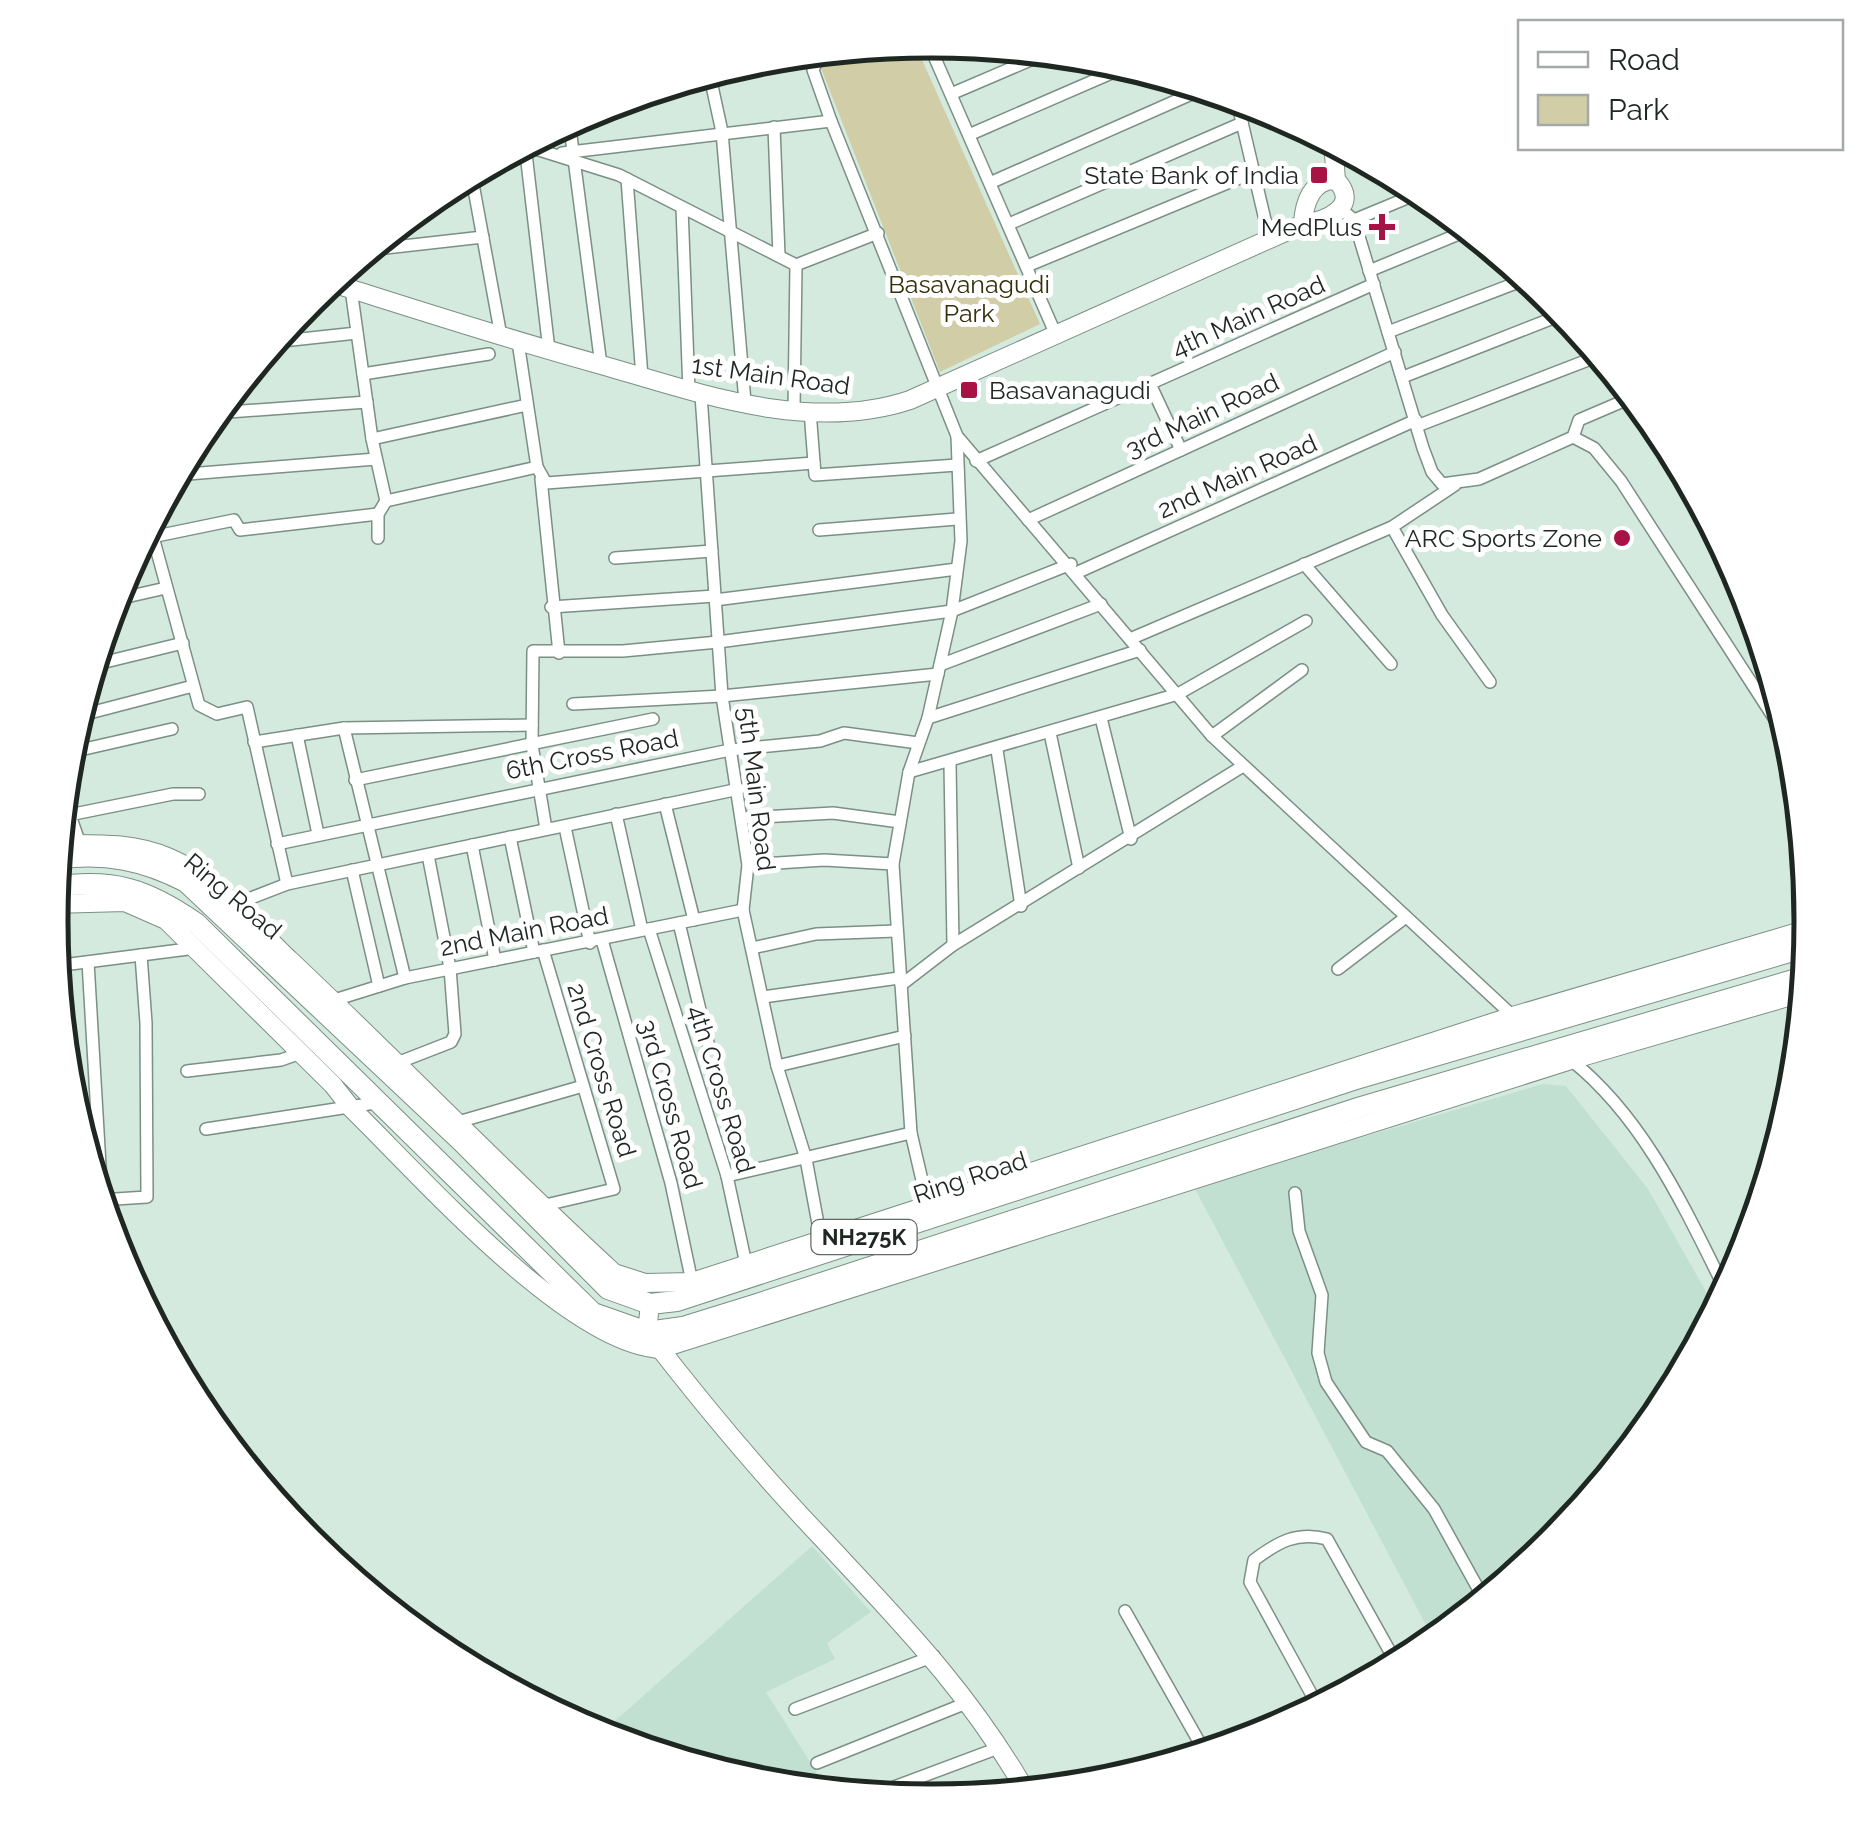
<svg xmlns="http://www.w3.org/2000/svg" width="1863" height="1842" font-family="Raleway,sans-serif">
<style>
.built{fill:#c2e0d1}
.green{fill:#d1cda6}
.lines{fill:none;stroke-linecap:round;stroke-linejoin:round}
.street-casing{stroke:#7b8f85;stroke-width:14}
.secondary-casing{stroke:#7b8f85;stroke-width:20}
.highway-casing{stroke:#7b8f85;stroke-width:22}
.street{stroke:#fff;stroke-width:11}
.secondary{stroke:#fff;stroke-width:18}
.highway{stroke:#fff;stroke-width:20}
.poi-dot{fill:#a81244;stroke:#fff;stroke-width:4}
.labels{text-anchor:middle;stroke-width:10;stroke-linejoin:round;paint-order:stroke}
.shield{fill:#fff;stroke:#626865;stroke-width:2.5}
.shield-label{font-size:22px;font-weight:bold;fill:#1f2723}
.poi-label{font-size:25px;fill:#1f2723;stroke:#fff;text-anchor:end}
.park-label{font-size:25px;fill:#342f0b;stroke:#fff}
.street-label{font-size:25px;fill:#1f2723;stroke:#fff}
.rim{fill:none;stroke:#1f2723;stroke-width:5}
</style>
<rect width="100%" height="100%" fill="#d4eade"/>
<!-- built -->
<g class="built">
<polygon points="1543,1084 1566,1086 1648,1189 1717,1311 1664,1411 1554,1544 1435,1642 1194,1187"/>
<polygon points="812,1546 871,1612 827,1643 835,1659 766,1692 829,1792 759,1785 598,1736"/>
</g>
<!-- green -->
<polygon class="green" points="914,42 1040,324 940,372 819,63 848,48"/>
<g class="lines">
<!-- street casing -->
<g class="street-casing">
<g id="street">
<polyline points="927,40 1056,335"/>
<polyline points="821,51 813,70 831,121 957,436 1212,736 1514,1017"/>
<polyline points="931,53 955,42"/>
<polyline points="709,72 722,132 745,402"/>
<polyline points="951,94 1049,52"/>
<polyline points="1236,97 1270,241"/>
<polyline points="569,121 573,151"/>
<polyline points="774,127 779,256"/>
<polyline points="971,134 1130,65"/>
<polyline points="523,145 619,175 796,265"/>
<polyline points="525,145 549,350"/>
<polyline points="562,153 831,121"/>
<polyline points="574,159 601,365"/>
<polyline points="471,173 501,336"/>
<polyline points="627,179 642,377"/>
<polyline points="992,182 1205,88"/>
<polyline points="682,208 689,391"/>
<polyline points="1342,210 1354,220 1423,448 1432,472 1442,484 1479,479 1573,437 1579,420 1635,396"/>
<polyline points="1354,220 1424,191"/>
<polyline points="1009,224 1242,123"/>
<polyline points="368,250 483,237"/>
<polyline points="796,265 878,233"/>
<polyline points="1027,266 1254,172"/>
<polyline points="1369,271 1471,229"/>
<polyline points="351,289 372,439 386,501 378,514 378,538"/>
<polyline points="1388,332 1529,278"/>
<polyline points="273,342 357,333"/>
<polyline points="518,342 537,467 546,483 814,463"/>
<polyline points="363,374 489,354"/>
<polyline points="1403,377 1566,313"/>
<polyline points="1150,384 1181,450"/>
<polyline points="701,395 722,696 748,865 743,910 777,1066 806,1159 821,1240"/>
<polyline points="794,409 796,265"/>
<polyline points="810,411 815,475 957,465"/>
<polyline points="215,413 367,402"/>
<polyline points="1417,426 1601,355"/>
<polyline points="1573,437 1594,448 1621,481 1796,752"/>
<polyline points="372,439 527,405"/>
<polyline points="976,461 1374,284"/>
<polyline points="176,475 376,459"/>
<polyline points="541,479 559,653"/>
<polyline points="386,501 537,467"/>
<polyline points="1028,520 1395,352"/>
<polyline points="1392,527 1442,615 1490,682"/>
<polyline points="819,530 957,519"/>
<polyline points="153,537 199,705 217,714 247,707 287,884"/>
<polyline points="142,539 234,520 240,530 378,514"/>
<polyline points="615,558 712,551"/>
<polyline points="1304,564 1391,664"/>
<polyline points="1076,573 1416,420"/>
<polyline points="113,600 166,588"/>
<polyline points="715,600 957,569"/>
<polyline points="551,607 715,596"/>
<polyline points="1130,639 1392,527 1455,485"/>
<polyline points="93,665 183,643"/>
<polyline points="940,665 1101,604"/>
<polyline points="573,704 722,696 938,674"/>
<polyline points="78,716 193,686"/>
<polyline points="928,718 1140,650"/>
<polyline points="1101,718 1131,839"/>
<polyline points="344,728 405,978"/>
<polyline points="1050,733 1079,868"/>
<polyline points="297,735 318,834"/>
<polyline points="1212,736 1302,670"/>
<polyline points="254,742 344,728 532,725"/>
<polyline points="997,750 1021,906"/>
<polyline points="67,753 172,729"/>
<polyline points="950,764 953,945"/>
<polyline points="909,772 1178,694 1306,621"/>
<polyline points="355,780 653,719"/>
<polyline points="63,795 80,844"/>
<polyline points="665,804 694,920"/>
<polyline points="616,814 642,930"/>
<polyline points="69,815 173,794 199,794"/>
<polyline points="742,818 833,813 900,822"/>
<polyline points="565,827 590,943"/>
<polyline points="546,829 532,745 533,651 623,651 718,642 952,611 1071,564"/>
<polyline points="510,837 534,952"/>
<polyline points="277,844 730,750 820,741 844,733 918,743"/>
<polyline points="472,845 495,960"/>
<polyline points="748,865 824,860 893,864"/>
<polyline points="352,870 379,986"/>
<polyline points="233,905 287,884 739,789"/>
<polyline points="679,923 709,1047"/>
<polyline points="649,929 727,1176 746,1264"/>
<polyline points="602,940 671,1183 692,1282"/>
<polyline points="752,948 816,934 896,931"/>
<polyline points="88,962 102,1199"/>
<polyline points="55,966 196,948"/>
<polyline points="1338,969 1406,917"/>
<polyline points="901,985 953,945 1243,766"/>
<polyline points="763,997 899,978"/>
<polyline points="328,1002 405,978 743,910"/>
<path d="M1571 1060C1645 1119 1685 1209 1727 1293"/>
<polyline points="397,1063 451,1042 455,1034 450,968 428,855"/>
<polyline points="777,1066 905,1036"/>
<polyline points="187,1071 281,1060 301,1053"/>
<polyline points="458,1122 583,1086"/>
<polyline points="206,1129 375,1103"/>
<polyline points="727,1176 911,1133"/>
<polyline points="1295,1193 1299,1231 1322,1295 1318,1353 1326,1382 1366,1442 1387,1451 1434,1509 1485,1601"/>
<polyline points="100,1200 147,1197 146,1023 141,955"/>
<polyline points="541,1206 614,1189 543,950"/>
<polyline points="928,1206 911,1133 893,864 909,772 928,718 952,611 961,541 957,436"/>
<polyline points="1125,1611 1206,1754"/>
<path d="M1319 1708 1250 1582 1254 1560C1278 1542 1297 1531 1327 1539L1398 1666"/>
<polyline points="795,1709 934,1656"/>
<polyline points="817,1763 969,1702"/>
<polyline points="870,1796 1001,1747"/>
</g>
</g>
<!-- secondary casing -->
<g class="secondary-casing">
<g id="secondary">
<polyline points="1333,142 1336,180"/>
<path d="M329 282C418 310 507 339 598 364 696 392 809 434 910 400L1303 224C1327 221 1361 206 1336 180 1312 179 1304 203 1303 224"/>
<path d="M58 844C96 844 134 842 170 858 216 877 255 928 291 961 400 1064 504 1172 614 1273L645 1283 692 1282 1513 1016 1812 928"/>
<path d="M52 904 125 902 166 920 333 1085 351 1108C419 1174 568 1344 660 1349L1571 1060 1805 992"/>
<path d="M650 1304 647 1332C701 1402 760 1473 821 1537 900 1622 968 1690 1027 1793"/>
</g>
</g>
<!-- highway casing -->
<g class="highway-casing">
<g id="highway">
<path d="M57 859C104 852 144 860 186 882L462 1142 608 1289 650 1304 677 1301 1353 1080 1810 946"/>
<path d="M54 887C113 878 147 889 196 923L593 1313 647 1332 683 1327 757 1304 1361 1107 1807 976"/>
</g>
</g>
<!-- street -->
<use href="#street" class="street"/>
<!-- secondary -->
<use href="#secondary" class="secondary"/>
<!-- highway -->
<use href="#highway" class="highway"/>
</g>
<!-- markers -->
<g class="poi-dot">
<rect x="1309" y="165" width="20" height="20" rx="5"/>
<path d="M1377 212h10v10h10v10h-10v10h-10v-10h-10v-10h10z"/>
<rect x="959" y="380" width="20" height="20" rx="5"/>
<circle cx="1622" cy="538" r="10"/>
</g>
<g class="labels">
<!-- shield labels -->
<rect class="shield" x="811.5" y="1220" width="105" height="34" rx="8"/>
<g class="shield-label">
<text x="864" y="1245">NH275K</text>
</g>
<!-- poi labels -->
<g class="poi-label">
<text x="1299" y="184">State Bank of India</text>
<text x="1362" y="236">MedPlus</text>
<text x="989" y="399" text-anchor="start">Basavanagudi</text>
<text x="1602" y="547">ARC Sports Zone</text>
</g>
<!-- park labels -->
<g class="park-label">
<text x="969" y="293">Basavanagudi<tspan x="969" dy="29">Park</tspan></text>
</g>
<!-- street labels -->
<g class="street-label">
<text transform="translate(1248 316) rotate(-24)" y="9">4th Main Road</text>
<text transform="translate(771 375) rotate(8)" y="9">1st Main Road</text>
<text transform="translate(1202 415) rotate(-25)" y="9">3rd Main Road</text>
<text transform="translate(1237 476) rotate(-24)" y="9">2nd Main Road</text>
<text transform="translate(592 754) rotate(-11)" y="9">6th Cross Road</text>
<text transform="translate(757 789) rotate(83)" y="9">5th Main Road</text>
<text transform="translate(233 896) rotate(40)" y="9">Ring Road</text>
<text transform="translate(524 931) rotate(-11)" y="9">2nd Main Road</text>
<text transform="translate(602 1070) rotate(73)" y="9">2nd Cross Road</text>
<text transform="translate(722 1089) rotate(73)" y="9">4th Cross Road</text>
<text transform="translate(671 1104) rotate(74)" y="9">3rd Cross Road</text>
<text transform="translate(970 1177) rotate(-18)" y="9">Ring Road</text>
</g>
</g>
<!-- crop -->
<path d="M0 0H1863V1842H0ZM68 921a863 863 0 1 1 1726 0a863 863 0 1 1-1726 0Z" fill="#fff" fill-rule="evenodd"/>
<path class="rim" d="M68 921a863 863 0 1 1 1726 0a863 863 0 1 1-1726 0Z"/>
<!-- legend -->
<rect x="1518" y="20" width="325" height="130" fill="#ffffff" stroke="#a5a9a7" stroke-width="2.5"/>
<rect x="1538" y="52" width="50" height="15" fill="#ffffff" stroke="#a5a9a7" stroke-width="2.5"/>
<text x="1608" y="70" font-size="30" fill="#1f2723">Road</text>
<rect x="1538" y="95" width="50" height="30" fill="#d1cda6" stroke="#a5a9a7" stroke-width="2.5"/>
<text x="1608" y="120" font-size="30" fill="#1f2723">Park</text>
</svg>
